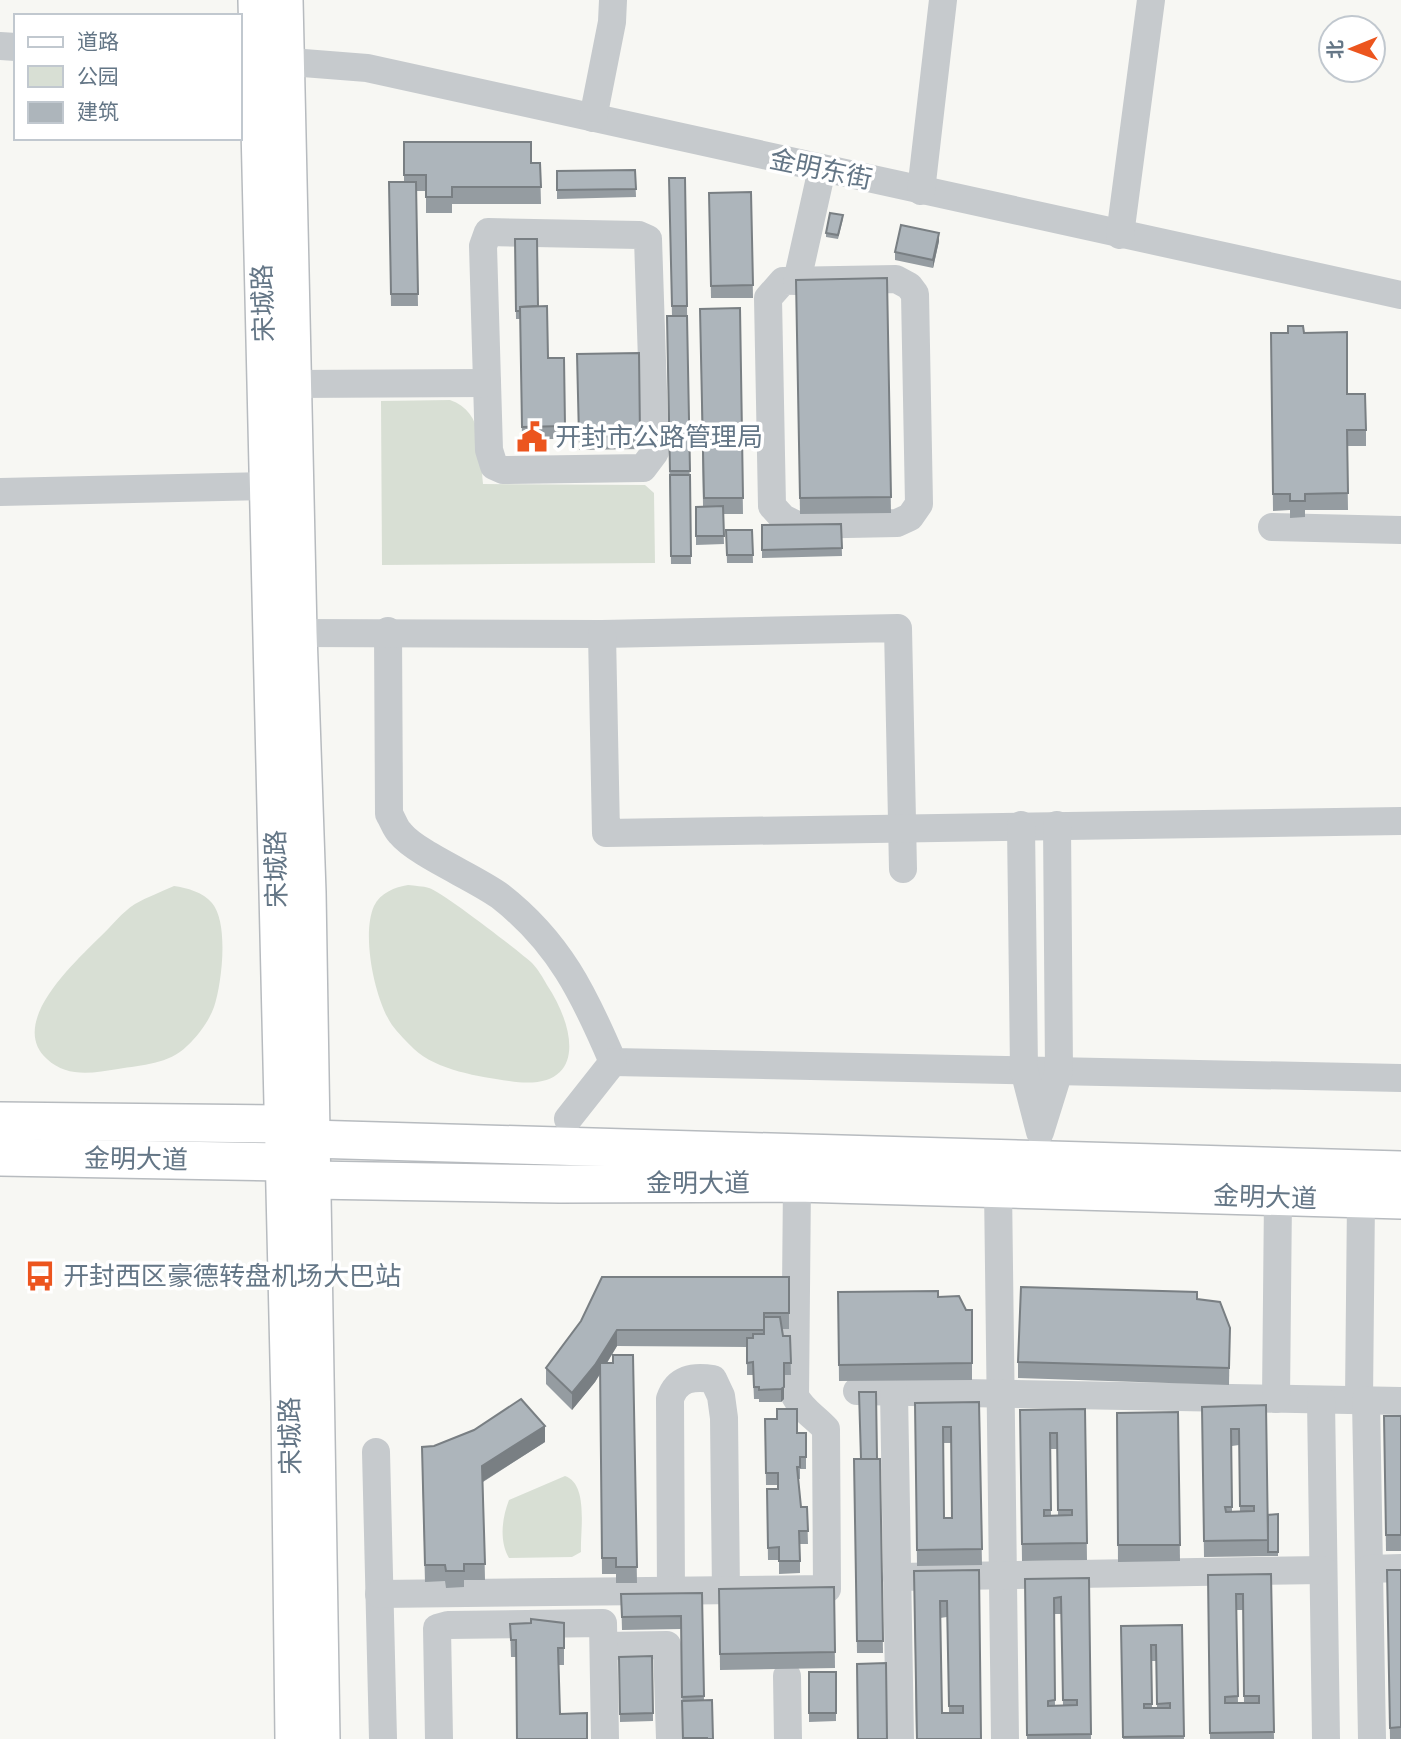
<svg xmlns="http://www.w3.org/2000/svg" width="1401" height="1739" font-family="Mulish,'Noto Sans SC',sans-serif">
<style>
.green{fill:#d8dfd4}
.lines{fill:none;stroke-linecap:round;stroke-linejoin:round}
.major-casing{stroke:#b7bbbf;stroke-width:40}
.minor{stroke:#c6cacd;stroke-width:28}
.major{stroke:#fff;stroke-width:37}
.wall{fill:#959ca1;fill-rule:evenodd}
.shaded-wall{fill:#797f83}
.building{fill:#adb5bb;stroke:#797f83;stroke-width:2;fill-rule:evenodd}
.labels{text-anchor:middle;stroke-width:7;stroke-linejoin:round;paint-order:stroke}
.street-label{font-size:26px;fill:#647686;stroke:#fff}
.poi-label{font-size:26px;fill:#647686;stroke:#fff;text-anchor:start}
</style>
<rect width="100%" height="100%" fill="#f7f7f3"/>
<!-- green -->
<g class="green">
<path d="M450 400C485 412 480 452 483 484L645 485 654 493 655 563 382 565 381 401Z"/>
<path d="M408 885C415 886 423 886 429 888 441 891 520 952 532 963 538 969 543 978 547 985 578 1032 586 1093 509 1081 480 1077 436 1070 414 1049 407 1042 398 1033 392 1025 375 1000 361 935 374 906 380 893 395 887 408 885Z"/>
<path d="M174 886C187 888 203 892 212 903 229 923 222 983 214 1007 209 1021 198 1036 187 1046 169 1064 142 1065 118 1069 93 1073 67 1078 47 1059 7 1023 75 962 100 937 111 927 122 912 135 904 147 897 161 892 174 886Z"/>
<path d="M565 1476C589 1484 580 1531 581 1552L572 1557 509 1558C499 1541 502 1518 509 1500Z"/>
</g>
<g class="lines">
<!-- major casing -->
<g class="major-casing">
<g id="major">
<polyline points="257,0 290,1402 294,1739"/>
<polyline points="284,0 298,633 307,892 321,1739"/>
<polyline points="0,1121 281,1124 310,1139 1401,1170"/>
<polyline points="0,1157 282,1162 312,1180 560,1184 797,1183 1401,1200"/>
</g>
</g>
<!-- minor -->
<g class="minor">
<polyline points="0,46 16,47"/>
<polyline points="240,58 367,68 1401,295"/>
<polyline points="593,118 612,22 613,0"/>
<polyline points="921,191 943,0"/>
<polygon points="488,232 639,235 648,239 655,452 643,468 503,470 494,466 489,450 483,246"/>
<polyline points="1120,235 1151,0"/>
<polygon points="896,279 909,286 915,294 919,504 910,517 897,523 797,525 783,518 772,506 768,298 783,281"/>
<polyline points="797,281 822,169"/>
<polyline points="292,384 487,383"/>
<polyline points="0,492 269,486"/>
<polyline points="1272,527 1401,530"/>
<path d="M388 631 389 814C393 820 395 828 400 833 417 854 474 877 500 896 559 942 584 994 613 1062L1401 1078"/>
<polyline points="298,633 602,634 898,628 903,869"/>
<polyline points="602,634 606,833 1401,821"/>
<polyline points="1021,825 1024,1070 1040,1132 1059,1071 1057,825"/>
<polyline points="568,1119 613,1062"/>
<polyline points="998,1188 1005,1739"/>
<polyline points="857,1391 1401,1401"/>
<polyline points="894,1392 900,1739"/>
<polyline points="1276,1399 1278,1197"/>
<polyline points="1321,1400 1326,1739"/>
<polyline points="1359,1400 1361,1199"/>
<polyline points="1366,1400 1372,1739"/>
<polyline points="376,1452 383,1739"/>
<polyline points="1369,1569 1401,1568"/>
<polyline points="897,1577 1323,1570"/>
<path d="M671 1593 670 1399C677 1378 693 1376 713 1379L721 1396 724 1418 726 1592"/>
<path d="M379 1594 827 1589 826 1429C815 1417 802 1410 795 1396L797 1183"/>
<polyline points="604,1646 667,1645 670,1739"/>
<polyline points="787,1676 788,1739"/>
<polyline points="439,1739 437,1628 448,1625 603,1623 605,1739"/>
</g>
<!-- major -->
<use href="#major" class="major"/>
</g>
<!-- wall -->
<g class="wall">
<polygon points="404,142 531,163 540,163 541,204 452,204 452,213 426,213 426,191 416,191 418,306 391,306 389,182 404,182"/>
<polygon points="635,170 636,197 557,199 557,171"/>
<polygon points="669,178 685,178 691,564 671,564 667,328 672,316"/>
<polygon points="751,192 753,298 711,298 709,193"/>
<polygon points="843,219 838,239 826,237 826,233"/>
<polygon points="515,239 538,306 548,358 564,358 565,439 522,439 520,319 516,319"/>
<polygon points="939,241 933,268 895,260 895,252"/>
<polygon points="887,278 891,513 800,514 796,280"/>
<polygon points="740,308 743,514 723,514 724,544 696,545 696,507 703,506 700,309"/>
<polygon points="1271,333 1304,333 1347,394 1366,430 1366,446 1347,446 1348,510 1305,510 1305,517 1290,518 1290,510 1273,511"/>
<polygon points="639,353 640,449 579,450 577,354"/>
<polygon points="841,524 842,556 762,558 762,525"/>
<polygon points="726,530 752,530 753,563 727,563"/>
<polygon points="789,1277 789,1329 782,1329 783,1336 790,1336 791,1375 784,1375 784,1399 781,1402 759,1402 759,1399 754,1399 753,1375 747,1375 747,1347 617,1346 607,1363 613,1363 633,1355 637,1583 616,1583 616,1574 602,1574 600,1374 595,1382 572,1410 546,1384 546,1368 581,1321"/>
<polygon points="838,1292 938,1297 966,1310 972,1310 972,1380 839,1381"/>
<polygon points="1197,1299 1230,1328 1229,1385 1018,1378 1018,1362"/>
<path d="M979 1402 982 1565 917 1566 915 1403ZM943 1443H951L952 1518H944Z"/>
<path d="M1266 1405 1268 1519 1278 1514V1556L1204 1557 1202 1407ZM1239 1445 1240 1512H1232V1446Z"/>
<path d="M1085 1409 1087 1560 1022 1561 1020 1410ZM1050 1449H1057L1058 1515H1051Z"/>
<polygon points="1178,1412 1180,1561 1118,1562 1117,1413"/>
<polygon points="1384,1416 1401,1416 1401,1551 1386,1551"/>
<polygon points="765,1419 797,1433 806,1433 806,1469 800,1469 800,1479 798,1479 801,1507 807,1507 808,1544 800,1544 800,1573 779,1574 779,1560 768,1560 767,1489 778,1489 778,1485 766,1485"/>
<polygon points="545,1442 483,1482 485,1580 464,1580 464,1587 446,1588 445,1581 425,1582 422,1463"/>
<polygon points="854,1459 880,1459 883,1653 857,1653"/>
<path d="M979 1570 981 1739H916L914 1571ZM947 1617 949 1713H942L940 1618Z"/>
<polygon points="1387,1570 1401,1570 1401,1739 1390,1739"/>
<path d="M1271 1574 1274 1739H1210L1208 1575ZM1236 1610H1243L1244 1703H1238Z"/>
<path d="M1089 1578 1091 1739H1027L1025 1579ZM1054 1614H1061L1063 1705 1055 1706Z"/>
<polygon points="834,1587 835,1668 720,1670 719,1589"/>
<polygon points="702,1593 704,1701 683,1739 681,1629 622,1630 621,1594"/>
<polygon points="564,1623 564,1665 559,1665 560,1714 517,1739 516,1657 511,1657 510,1624"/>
<path d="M1182 1625 1184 1739H1123L1121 1626ZM1151 1661H1156L1157 1708H1152Z"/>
<polygon points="652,1656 653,1721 620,1722 619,1657"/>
<polygon points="809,1672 836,1672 836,1721 809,1722"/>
</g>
<!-- shaded-wall -->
<g class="shaded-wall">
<polygon points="939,233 939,241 933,268 933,260"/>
<polygon points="617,1330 617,1346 595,1382 572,1410 572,1393"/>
<polygon points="784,1387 784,1399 781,1402 781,1389"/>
<polygon points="545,1426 545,1442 482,1482 482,1466"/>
</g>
<!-- building -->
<g class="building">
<polygon points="404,142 531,142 531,163 540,163 541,187 452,187 452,197 426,197 426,175 404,175"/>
<polygon points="635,170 636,189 557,190 557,171"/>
<polygon points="669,178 685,178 687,306 672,306"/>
<polygon points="389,182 416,182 418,294 391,294"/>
<polygon points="751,192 753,285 711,286 709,193"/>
<polygon points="830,213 843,215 838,235 826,233"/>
<polygon points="901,225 939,233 933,260 895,252"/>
<polygon points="515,239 537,239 538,306 520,307 520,311 516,311"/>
<polygon points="887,278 891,497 800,498 796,280"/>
<polygon points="547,306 548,358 564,358 565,426 522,427 520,307"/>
<polygon points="740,308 743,498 704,498 700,309"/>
<polygon points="667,316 687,316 690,471 670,471"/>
<polygon points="1288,326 1303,326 1304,333 1347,332 1347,394 1365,394 1366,430 1347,430 1348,493 1305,494 1305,501 1290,501 1290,494 1273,494 1271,333 1288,333"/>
<polygon points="639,353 640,436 579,437 577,354"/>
<polygon points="670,475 690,475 691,556 671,556"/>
<polygon points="723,506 724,536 696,536 696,507"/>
<polygon points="841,524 842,548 762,550 762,525"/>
<polygon points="726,530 752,530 753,555 727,555"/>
<polygon points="602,1277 789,1277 789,1313 764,1313 764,1330 617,1330 595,1365 572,1393 546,1368 581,1321"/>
<polygon points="1021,1287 1197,1292 1197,1299 1220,1302 1230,1328 1229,1368 1018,1362"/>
<polygon points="938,1291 938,1297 959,1296 966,1310 972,1310 972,1363 839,1365 838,1292"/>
<polygon points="764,1317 780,1317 783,1336 790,1336 791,1363 784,1363 784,1387 781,1389 759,1390 759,1387 754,1387 753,1362 747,1363 747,1338 753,1338 753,1334 764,1334"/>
<polygon points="613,1355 633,1355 637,1567 616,1567 616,1558 602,1558 600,1363 613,1363"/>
<polygon points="859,1392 876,1392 877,1459 861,1459"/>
<polygon points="521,1399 545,1426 482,1466 485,1564 464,1564 464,1571 446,1571 445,1565 425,1565 422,1447 434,1446 474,1430"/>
<path d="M979 1402 982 1549 917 1550 915 1403ZM943 1427H951L952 1518H944Z"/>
<path d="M1266 1405 1268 1540 1204 1541 1202 1407ZM1231 1429H1239L1240 1506H1254V1511L1226 1512 1225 1507H1232Z"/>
<polygon points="777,1409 797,1409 797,1433 806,1433 806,1457 800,1457 800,1467 797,1467 801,1507 807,1507 808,1531 799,1531 800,1561 779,1561 779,1547 768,1548 767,1489 778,1489 778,1473 766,1473 765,1419 777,1419"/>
<path d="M1085 1409 1087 1543 1022 1544 1020 1410ZM1050 1433H1057L1058 1510H1072V1515L1044 1516V1510H1051Z"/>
<polygon points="1178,1412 1180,1545 1118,1545 1117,1413"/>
<polygon points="1384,1416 1401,1416 1401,1535 1386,1535"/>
<polygon points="854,1459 880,1459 883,1641 857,1641"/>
<polygon points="1278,1514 1278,1552 1268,1552 1268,1515"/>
<path d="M979 1570 981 1739H917L914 1571ZM940 1601H947L949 1706H963V1713H942Z"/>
<polygon points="1387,1570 1401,1570 1401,1727 1390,1728"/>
<path d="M1271 1574 1274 1732 1210 1733 1208 1575ZM1236 1594H1243L1244 1696H1259V1703H1225V1697L1238 1696Z"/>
<path d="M1089 1578 1091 1734 1027 1735 1025 1579ZM1061 1597 1063 1700H1077V1705L1048 1706V1701L1055 1700 1054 1598Z"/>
<polygon points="834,1587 835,1652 720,1654 719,1589"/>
<polygon points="702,1593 704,1696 682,1697 681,1616 622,1617 621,1594"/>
<polygon points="531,1619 564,1623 564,1648 558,1648 560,1714 587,1713 587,1739 517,1739 516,1640 511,1640 510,1624 531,1623"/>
<path d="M1182 1625 1184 1736 1123 1737 1121 1626ZM1151 1645H1156L1157 1704 1170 1703V1708H1144V1704H1152Z"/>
<polygon points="652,1656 653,1713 620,1714 619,1657"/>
<polygon points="886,1663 887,1739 858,1739 857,1664"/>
<rect x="809" y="1672" width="27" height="41"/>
<polygon points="712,1700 713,1739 707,1739 707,1738 683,1738 683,1739 682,1701"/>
<rect x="683" y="1738" width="24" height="1"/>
</g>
<!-- icons -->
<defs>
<g id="civic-bare" transform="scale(2.415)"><path d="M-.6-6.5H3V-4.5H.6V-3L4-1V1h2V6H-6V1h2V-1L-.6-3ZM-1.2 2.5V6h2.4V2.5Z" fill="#ec551e" stroke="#fff" stroke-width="2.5" paint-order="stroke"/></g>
<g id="bus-bare" transform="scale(2.415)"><path d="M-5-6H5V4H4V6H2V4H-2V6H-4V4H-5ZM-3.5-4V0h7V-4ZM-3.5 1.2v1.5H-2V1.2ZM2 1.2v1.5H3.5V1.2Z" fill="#ec551e" stroke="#fff" stroke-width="2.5" paint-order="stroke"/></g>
</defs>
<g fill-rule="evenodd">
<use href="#civic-bare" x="532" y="437"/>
<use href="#bus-bare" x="40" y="1276"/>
</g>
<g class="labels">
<!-- street labels -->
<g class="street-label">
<text transform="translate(821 169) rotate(12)" y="9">金明东街</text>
<text transform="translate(263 303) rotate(-92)" y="9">宋城路</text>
<text transform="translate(276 869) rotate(-91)" y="9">宋城路</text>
<text transform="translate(136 1159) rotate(1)" y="9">金明大道</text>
<text x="698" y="1192">金明大道</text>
<text transform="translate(1265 1197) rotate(2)" y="9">金明大道</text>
<text transform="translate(290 1436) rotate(-91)" y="9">宋城路</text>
</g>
<!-- poi labels -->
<g class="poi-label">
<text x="555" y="446">开封市公路管理局</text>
<text x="63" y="1285">开封西区豪德转盘机场大巴站</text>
</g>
</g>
<!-- legend -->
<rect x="14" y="14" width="228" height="126" fill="#ffffff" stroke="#c1c8cf" stroke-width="2"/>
<rect x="28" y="37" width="35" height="10" fill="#ffffff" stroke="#c1c8cf" stroke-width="2"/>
<text x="77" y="49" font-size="21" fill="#647686">道路</text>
<rect x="28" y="66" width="35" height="21" fill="#d8dfd4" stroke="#c1c8cf" stroke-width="2"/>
<text x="77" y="84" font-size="21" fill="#647686">公园</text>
<rect x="28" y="102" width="35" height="21" fill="#adb5bb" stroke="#c1c8cf" stroke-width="2"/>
<text x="77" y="119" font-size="21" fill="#647686">建筑</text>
<!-- north arrow -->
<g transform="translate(1352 49) rotate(269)"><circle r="33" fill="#ffffff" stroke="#c1c8cf" stroke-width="2"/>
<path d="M0-5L12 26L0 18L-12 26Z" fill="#ec551e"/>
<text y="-10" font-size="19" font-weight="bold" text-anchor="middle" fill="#647686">北</text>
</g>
</svg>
